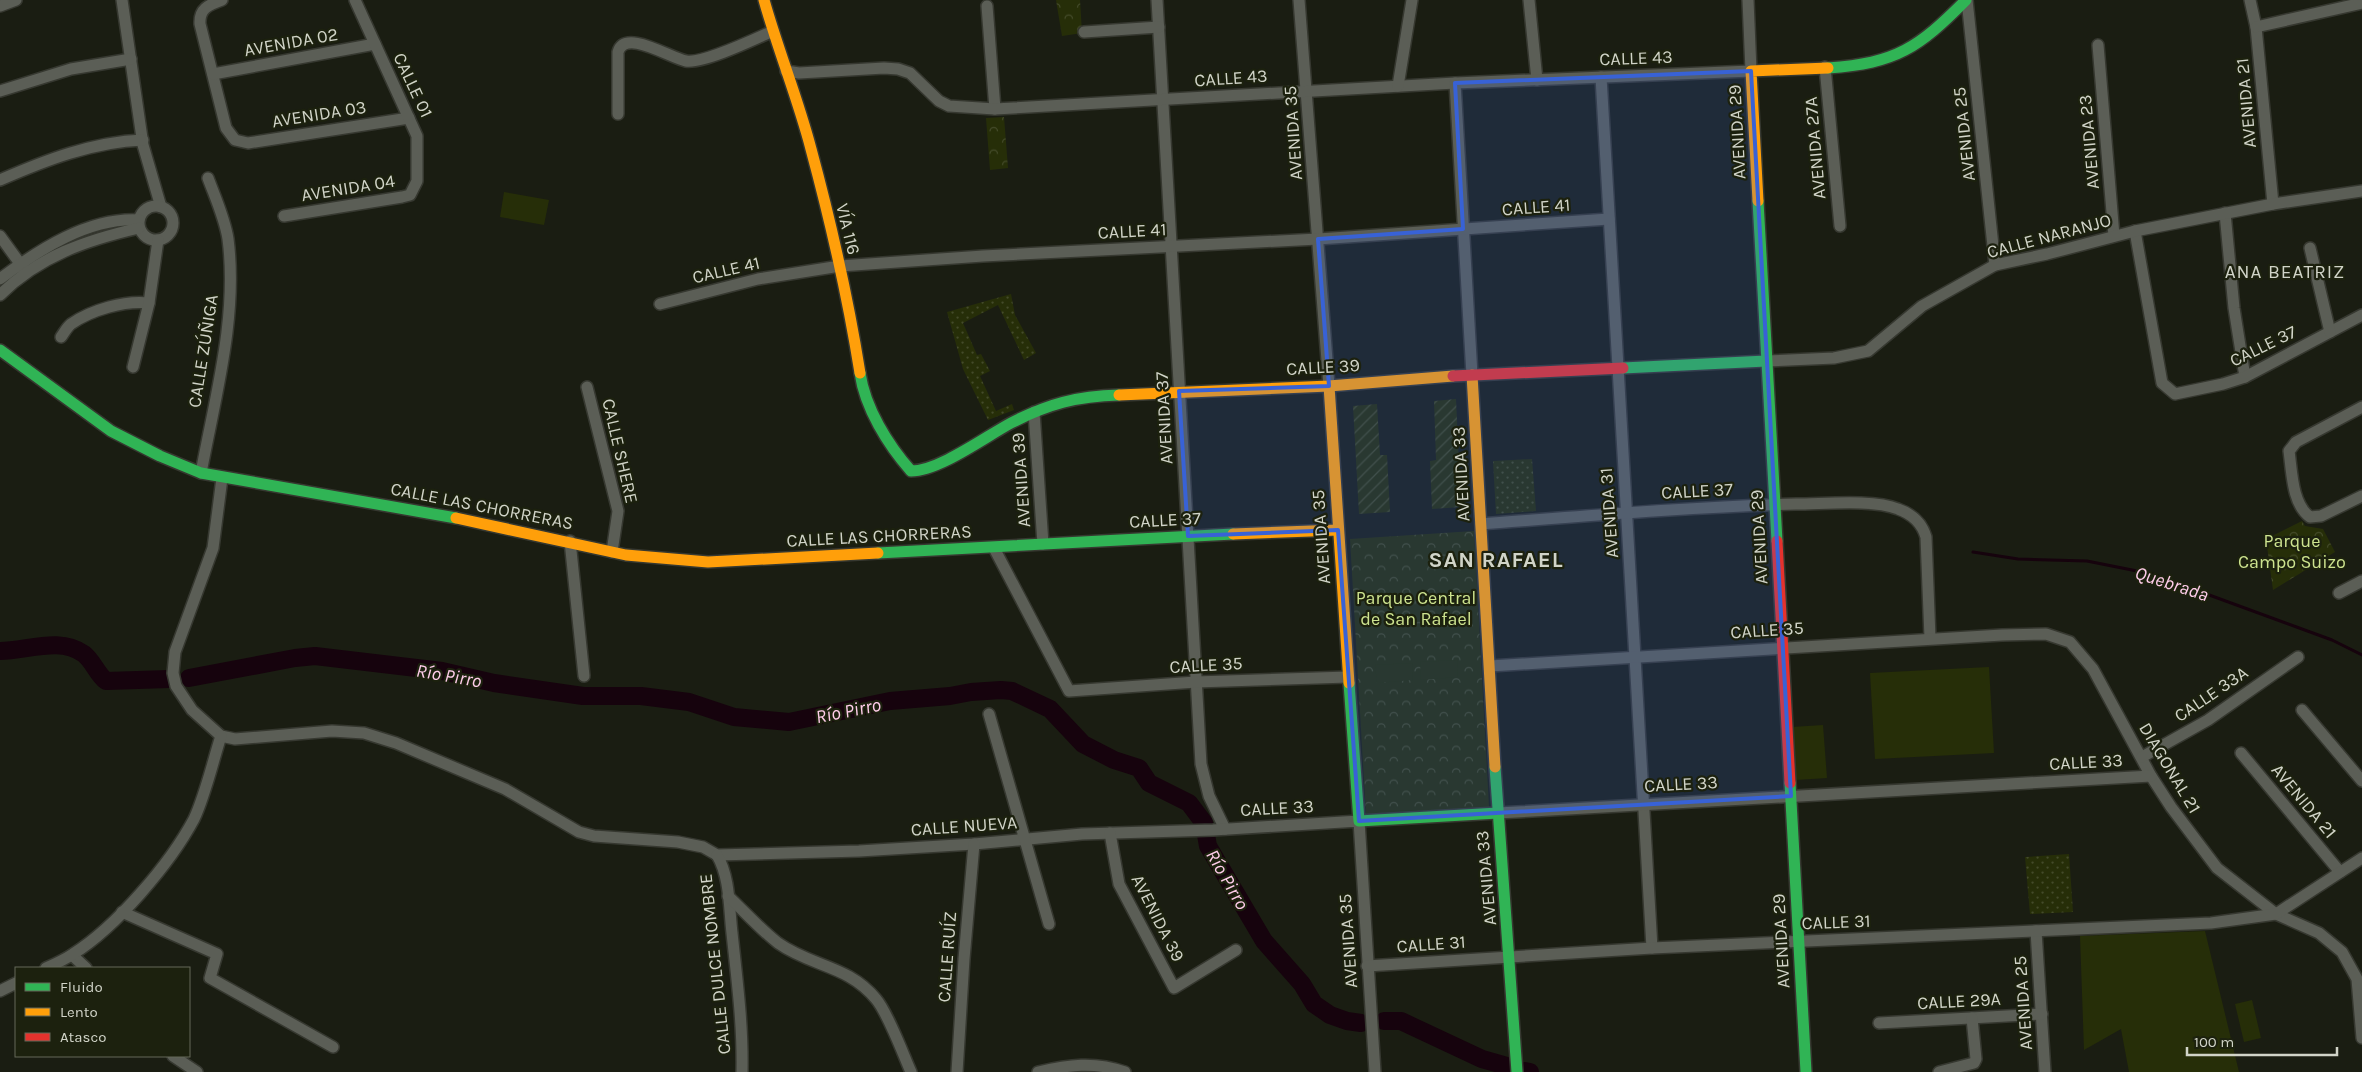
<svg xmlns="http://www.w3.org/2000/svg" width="2362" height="1072" font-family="Karla,sans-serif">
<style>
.grass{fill:url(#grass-dots)}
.forest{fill:url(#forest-crowns)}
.garden{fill:url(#garden-furrows)}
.pitch{fill:#262e08}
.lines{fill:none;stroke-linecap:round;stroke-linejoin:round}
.stream{stroke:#16030d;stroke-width:3}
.river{stroke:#16030d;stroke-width:18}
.street-casing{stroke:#363830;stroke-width:14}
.fast-casing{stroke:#363830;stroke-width:14}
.slow-casing{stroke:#363830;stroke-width:14}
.jam-casing{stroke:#363830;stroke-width:14}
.street{stroke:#5b5e56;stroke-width:11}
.fast{stroke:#30b455;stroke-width:11}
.slow{stroke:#ff9f0a;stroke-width:11}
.jam{stroke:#e5322d;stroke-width:11}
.marked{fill:#3862d6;fill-opacity:0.2;stroke:#3862d6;stroke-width:4;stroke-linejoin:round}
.labels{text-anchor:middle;stroke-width:4.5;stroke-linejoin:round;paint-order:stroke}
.street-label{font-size:18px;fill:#d1d4c8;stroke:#1c210e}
.park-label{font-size:18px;fill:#cde38f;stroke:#1c210e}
.neighbourhood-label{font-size:19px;letter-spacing:1px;fill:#d1d4c8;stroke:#1c210e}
.water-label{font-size:19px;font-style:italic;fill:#ffcdea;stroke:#1c210e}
.district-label{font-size:22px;font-weight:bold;letter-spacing:1px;fill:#d1d4c8;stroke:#1c210e}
</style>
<defs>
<pattern id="grass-dots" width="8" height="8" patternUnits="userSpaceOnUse" patternTransform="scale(1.25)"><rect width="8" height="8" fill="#262e08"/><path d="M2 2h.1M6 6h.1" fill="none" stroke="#444b2a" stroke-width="1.8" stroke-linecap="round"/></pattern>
<pattern id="forest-crowns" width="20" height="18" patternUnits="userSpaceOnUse" patternTransform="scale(1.25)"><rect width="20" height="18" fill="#262e08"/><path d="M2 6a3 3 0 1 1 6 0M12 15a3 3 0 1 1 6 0" fill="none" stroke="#444b2a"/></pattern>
<pattern id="garden-furrows" width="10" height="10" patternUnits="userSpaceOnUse" patternTransform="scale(1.25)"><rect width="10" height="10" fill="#262e08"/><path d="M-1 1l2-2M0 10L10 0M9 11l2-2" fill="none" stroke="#444b2a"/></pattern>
</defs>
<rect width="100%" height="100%" fill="#1a1d12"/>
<!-- grass -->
<g class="grass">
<polygon points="1011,294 1015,315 1036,353 1024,360 998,305 963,323 977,355 981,354 990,371 980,376 996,411 1012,404 1014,410 988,420 963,369 947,312"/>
<polygon points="1532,459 1536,511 1496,514 1493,461"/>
<polygon points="2069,854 2073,912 2030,914 2025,857"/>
</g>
<!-- forest -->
<g class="forest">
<polygon points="1056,0 1080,0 1082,33 1062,36"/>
<polygon points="1004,117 1008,168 990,170 986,118"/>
<polygon points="2302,521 2305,526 2323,529 2335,552 2273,590 2266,539"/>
<polygon points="1474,531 1489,807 1366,815 1350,539"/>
</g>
<!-- garden -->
<g class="garden">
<polygon points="1456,399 1461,507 1432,509 1430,461 1436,460 1434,401"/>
<polygon points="1377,404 1380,455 1387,455 1390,512 1359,514 1353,406"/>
</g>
<!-- pitch -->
<g class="pitch">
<polygon points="504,192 549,200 544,225 500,217"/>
<polygon points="1457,660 1458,677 1421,680 1420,662"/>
<polygon points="1412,663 1413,680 1377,683 1375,665"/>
<polygon points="1989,667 1994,753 1875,759 1870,673"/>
<polygon points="1823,725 1827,778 1796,780 1792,727"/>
<polygon points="2205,931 2239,1072 2129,1072 2121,1029 2084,1050 2080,936"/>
<polygon points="2252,1000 2261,1038 2244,1042 2235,1004"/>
</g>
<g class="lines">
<!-- stream -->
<polyline class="stream" points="1973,552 2018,559 2087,561 2152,574 2332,640 2362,655"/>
<!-- river -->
<g class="river">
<path d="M0 651C27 651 60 636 84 654 93 661 97 674 106 681L169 679"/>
<polyline points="189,678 295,658 315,656 442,671 494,683 583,696 641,696 689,702 734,717 789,722 890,701 950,696 971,692 1001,690 1012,691 1050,709 1083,744 1114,760 1139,768 1149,783 1189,803 1204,823 1208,846 1264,941 1302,984 1314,1004 1330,1015 1347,1021 1361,1023"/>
<polyline points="1384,1021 1401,1021 1482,1059 1510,1067"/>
<polyline points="1525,1071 1530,1072"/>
</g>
<!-- street casing -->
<g class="street-casing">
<g id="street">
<polyline points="122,0 143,145 161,207"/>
<path d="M222 0C208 5 199 9 200 24L226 128 235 140 248 143 409 118"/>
<polyline points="1157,0 1201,764 1209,796 1225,829"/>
<polyline points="1299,0 1329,386"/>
<polyline points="1529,0 1537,80"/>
<polyline points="1967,0 1995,265"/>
<polyline points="2250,0 2256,27 2273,204"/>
<polyline points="0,6 16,0"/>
<polyline points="987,6 995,109"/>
<polyline points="2256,27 2362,3"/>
<polyline points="1084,32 1159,27"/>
<polyline points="2098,45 2114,236"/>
<polyline points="1825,67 1840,226"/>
<polyline points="786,71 799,73 884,68 898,69 910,73 939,101 949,106 995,109 1455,83 1751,71 1748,0"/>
<polyline points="213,74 375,44"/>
<path d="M1601 77C1617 367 1636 657 1652 948"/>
<polyline points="1455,83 1472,375"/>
<polyline points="1398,86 1412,0"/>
<polyline points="0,91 71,69 131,59"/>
<path d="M618 114V52C625 28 670 58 686 61 703 64 755 39 773 31"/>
<path d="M0 180C46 160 92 142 143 140"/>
<circle cx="156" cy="223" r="17"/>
<polyline points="2225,213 2234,308 2245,377"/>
<polyline points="284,216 402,197 410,195 417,181 417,136 355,0"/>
<polyline points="2135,231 2162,383 2175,394 2223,384 2245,377 2362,315"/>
<polyline points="0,236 24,269"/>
<polyline points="2310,248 2330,332"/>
<path d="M0 279C38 250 89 217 139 220"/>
<path d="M0 295C39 256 87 240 139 228"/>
<polyline points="660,304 758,279 840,266 983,256 1318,239 1609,219"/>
<path d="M61 337C64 333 67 327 71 324 91 310 125 300 149 303"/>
<polyline points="1766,361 1834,358 1868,351 1922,306 1995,265 2047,254 2135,231 2273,204 2362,191"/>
<polyline points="133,367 149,303 158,240"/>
<polyline points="587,387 618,511 612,552"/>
<path d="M2362 407 2296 442 2289 451C2292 472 2292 504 2310 517L2321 516 2362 496"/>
<polyline points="1034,412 1043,544"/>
<path d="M201 473C215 397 238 317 228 239 225 219 215 197 208 178"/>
<polyline points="222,478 213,548 175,652 173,673 176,686 192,710 221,736 235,739 332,731 364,733 396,743 505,789 579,832 594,836 678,842 703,847 717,855 859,851 974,844 1082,834 1213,830 1359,821 1375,1072"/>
<path d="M1481 524C1586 516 1691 507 1796 504 1824 504 1873 499 1898 509 1912 514 1922 523 1926 537L1930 638"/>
<polyline points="570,541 584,676"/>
<polyline points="994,548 1069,691 1196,682 1348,677"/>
<polyline points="2339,593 2362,581"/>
<polyline points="1490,666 2002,635 2046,634 2070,642 2093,669 2151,776 2171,807 2217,868 2276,914 2319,933 2342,952 2357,979 2362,1038"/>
<polyline points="2302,710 2362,781"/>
<polyline points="989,714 1049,924"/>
<polyline points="2241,753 2340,872"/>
<polyline points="2142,757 2208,720 2298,657"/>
<polyline points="1498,813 2151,776"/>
<polyline points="1110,833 1119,884 1174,988 1236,950"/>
<path d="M717 855C730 877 729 907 732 933 737 980 743 1025 742 1072"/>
<path d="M728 896C744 911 760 929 778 943 812 967 848 965 876 999 888 1013 903 1054 911 1072"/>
<polyline points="122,912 217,954 210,978 333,1047"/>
<polyline points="2036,931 2045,1072"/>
<polyline points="72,955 86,968"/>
<polyline points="1367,966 1652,948 2211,923 2276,914 2362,858"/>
<path d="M46 968C55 964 64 960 73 954 116 927 170 864 194 819 205 796 213 761 221 736"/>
<polyline points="0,991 16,983"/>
<polyline points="1879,1023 2042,1014"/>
<polyline points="173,1056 197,1072"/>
<polyline points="957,1072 964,959 974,844"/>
<path d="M1038 1072C1068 1065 1094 1061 1125 1072"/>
<polyline points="1939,1072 1974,1063 1976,1059 1972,1018"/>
</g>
</g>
<!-- fast casing -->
<g class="fast-casing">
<g id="fast">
<path d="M1828 68C1897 63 1918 48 1966 0"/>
<polyline points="1758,201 1777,541"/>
<polyline points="0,350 111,431 160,456 201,473 456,518"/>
<polyline points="1623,368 1766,361"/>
<path d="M860 373C865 408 888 445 911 471 939 471 985 437 1011 423 1048 404 1077 396 1119 395"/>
<polyline points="878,553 1233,534"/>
<polyline points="1349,683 1359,821 1498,813"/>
<polyline points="1495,767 1517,1072"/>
<polyline points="1790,783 1806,1072"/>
</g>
</g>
<!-- slow casing -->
<g class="slow-casing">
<g id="slow">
<path d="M764 0C778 50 798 99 811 149 831 223 848 298 860 373"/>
<polyline points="1758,201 1751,71 1828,68"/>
<polyline points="1472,375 1495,767"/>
<polyline points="1329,386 1349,683"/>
<polyline points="1119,395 1329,386 1453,376"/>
<polyline points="456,518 626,555 708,562 878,553"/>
<polyline points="1233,534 1338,530"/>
</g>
</g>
<!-- jam casing -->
<g class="jam-casing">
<g id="jam">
<polyline points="1453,376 1623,368"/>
<polyline points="1777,541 1790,783"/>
</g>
</g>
<!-- street -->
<use href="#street" class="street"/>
<!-- fast -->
<use href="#fast" class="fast"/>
<!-- slow -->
<use href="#slow" class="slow"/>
<!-- jam -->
<use href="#jam" class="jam"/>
</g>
<!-- marked area -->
<path class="marked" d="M1751 71 1791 796 1359 821 1338 530 1188 536 1179 391 1329 386 1318 239 1463 229 1455 83Z"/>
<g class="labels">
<!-- street labels -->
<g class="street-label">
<text transform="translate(291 42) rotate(-10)" y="6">AVENIDA 02</text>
<text transform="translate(1636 58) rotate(-2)" y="6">CALLE 43</text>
<text transform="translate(1231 78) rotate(-4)" y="6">CALLE 43</text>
<text transform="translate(413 85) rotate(65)" y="6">CALLE 01</text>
<text transform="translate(2246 103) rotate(-95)" y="6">AVENIDA 21</text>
<text transform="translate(319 114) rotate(-9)" y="6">AVENIDA 03</text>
<text transform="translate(1737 132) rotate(-93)" y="6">AVENIDA 29</text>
<text transform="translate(1293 133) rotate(-94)" y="6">AVENIDA 35</text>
<text transform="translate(1964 134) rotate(-96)" y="6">AVENIDA 25</text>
<text transform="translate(2089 142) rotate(-95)" y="6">AVENIDA 23</text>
<text transform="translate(1815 148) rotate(-95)" y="6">AVENIDA 27A</text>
<text transform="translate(348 188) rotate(-9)" y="6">AVENIDA 04</text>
<text transform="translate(1536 207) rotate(-4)" y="6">CALLE 41</text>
<text transform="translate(848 229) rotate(76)" y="6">VÍA 116</text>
<text transform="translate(1132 231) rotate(-3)" y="6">CALLE 41</text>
<text transform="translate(2049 236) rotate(-15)" y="6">CALLE NARANJO</text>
<text transform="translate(726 270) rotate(-13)" y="6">CALLE 41</text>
<text transform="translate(2263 346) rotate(-26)" y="6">CALLE 37</text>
<text transform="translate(203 351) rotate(-81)" y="6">CALLE ZÚÑIGA</text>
<text transform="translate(1323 367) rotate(-3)" y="6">CALLE 39</text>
<text transform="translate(1164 418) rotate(-93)" y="6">AVENIDA 37</text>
<text transform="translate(620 451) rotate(77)" y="6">CALLE SHERE</text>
<text transform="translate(1461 474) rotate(-93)" y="6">AVENIDA 33</text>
<text transform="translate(1021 480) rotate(-94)" y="6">AVENIDA 39</text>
<text transform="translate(1697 491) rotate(-3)" y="6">CALLE 37</text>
<text transform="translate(482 506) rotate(11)" y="6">CALLE LAS CHORRERAS</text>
<text transform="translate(1609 513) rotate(-94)" y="6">AVENIDA 31</text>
<text transform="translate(1165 520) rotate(-3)" y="6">CALLE 37</text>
<text transform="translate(879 536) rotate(-3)" y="6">CALLE LAS CHORRERAS</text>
<text transform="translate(1321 537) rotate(-94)" y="6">AVENIDA 35</text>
<text transform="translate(1759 537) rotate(-93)" y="6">AVENIDA 29</text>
<text transform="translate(1767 630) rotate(-4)" y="6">CALLE 35</text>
<text transform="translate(1206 665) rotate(-3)" y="6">CALLE 35</text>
<text transform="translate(2211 694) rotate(-34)" y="6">CALLE 33A</text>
<text transform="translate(2086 762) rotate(-3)" y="6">CALLE 33</text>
<text transform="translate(2170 768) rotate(59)" y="6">DIAGONAL 21</text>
<text transform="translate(1681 784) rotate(-3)" y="6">CALLE 33</text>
<text transform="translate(2304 801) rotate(50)" y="6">AVENIDA 21</text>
<text transform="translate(1277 808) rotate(-3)" y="6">CALLE 33</text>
<text transform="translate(964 826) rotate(-4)" y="6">CALLE NUEVA</text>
<text transform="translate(1486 878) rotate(-95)" y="6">AVENIDA 33</text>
<text transform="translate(1158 918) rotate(63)" y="6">AVENIDA 39</text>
<text transform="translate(1836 922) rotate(-2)" y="6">CALLE 31</text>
<text transform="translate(1348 941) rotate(-94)" y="6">AVENIDA 35</text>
<text transform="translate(1781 941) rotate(-93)" y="6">AVENIDA 29</text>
<text transform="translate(1431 944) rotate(-4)" y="6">CALLE 31</text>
<text transform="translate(947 957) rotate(-86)" y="6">CALLE RUÍZ</text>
<text transform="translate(715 964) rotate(-96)" y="6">CALLE DULCE NOMBRE</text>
<text transform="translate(1959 1001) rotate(-3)" y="6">CALLE 29A</text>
<text transform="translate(2023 1003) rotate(-94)" y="6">AVENIDA 25</text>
</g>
<!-- park labels -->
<g class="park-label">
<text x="2292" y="547">Parque<tspan x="2292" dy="21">Campo Suizo</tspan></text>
<text x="1416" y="604">Parque Central<tspan x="1416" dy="21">de San Rafael</tspan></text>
</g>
<!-- neighbourhood labels -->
<g class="neighbourhood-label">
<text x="2285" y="278">ANA BEATRIZ</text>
</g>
<!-- water labels -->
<g class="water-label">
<text transform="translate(2172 583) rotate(18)" y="7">Quebrada</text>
<text transform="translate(449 675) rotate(10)" y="7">Río Pirro</text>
<text transform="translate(848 710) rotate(-11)" y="7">Río Pirro</text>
<text transform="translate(1228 879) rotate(60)" y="7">Río Pirro</text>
</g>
<!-- district labels -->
<g class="district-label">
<text x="1496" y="567">SAN RAFAEL</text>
</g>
</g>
<!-- legend -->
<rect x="15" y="967" width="175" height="90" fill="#1c210e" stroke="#646958"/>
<rect x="25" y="983" width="25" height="8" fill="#30b455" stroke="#646958"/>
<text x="60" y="992" font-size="15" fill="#d1d4c8">Fluido</text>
<rect x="25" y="1008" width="25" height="8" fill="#ff9f0a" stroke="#646958"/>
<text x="60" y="1017" font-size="15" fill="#d1d4c8">Lento</text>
<rect x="25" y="1033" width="25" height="8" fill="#e5322d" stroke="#646958"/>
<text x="60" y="1042" font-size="15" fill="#d1d4c8">Atasco</text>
<!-- scale -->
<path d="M2187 1047v8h150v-8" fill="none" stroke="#d1d4c8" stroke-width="2.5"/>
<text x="2194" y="1047" font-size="15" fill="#d1d4c8" stroke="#1c210e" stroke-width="4" paint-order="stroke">100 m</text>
</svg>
